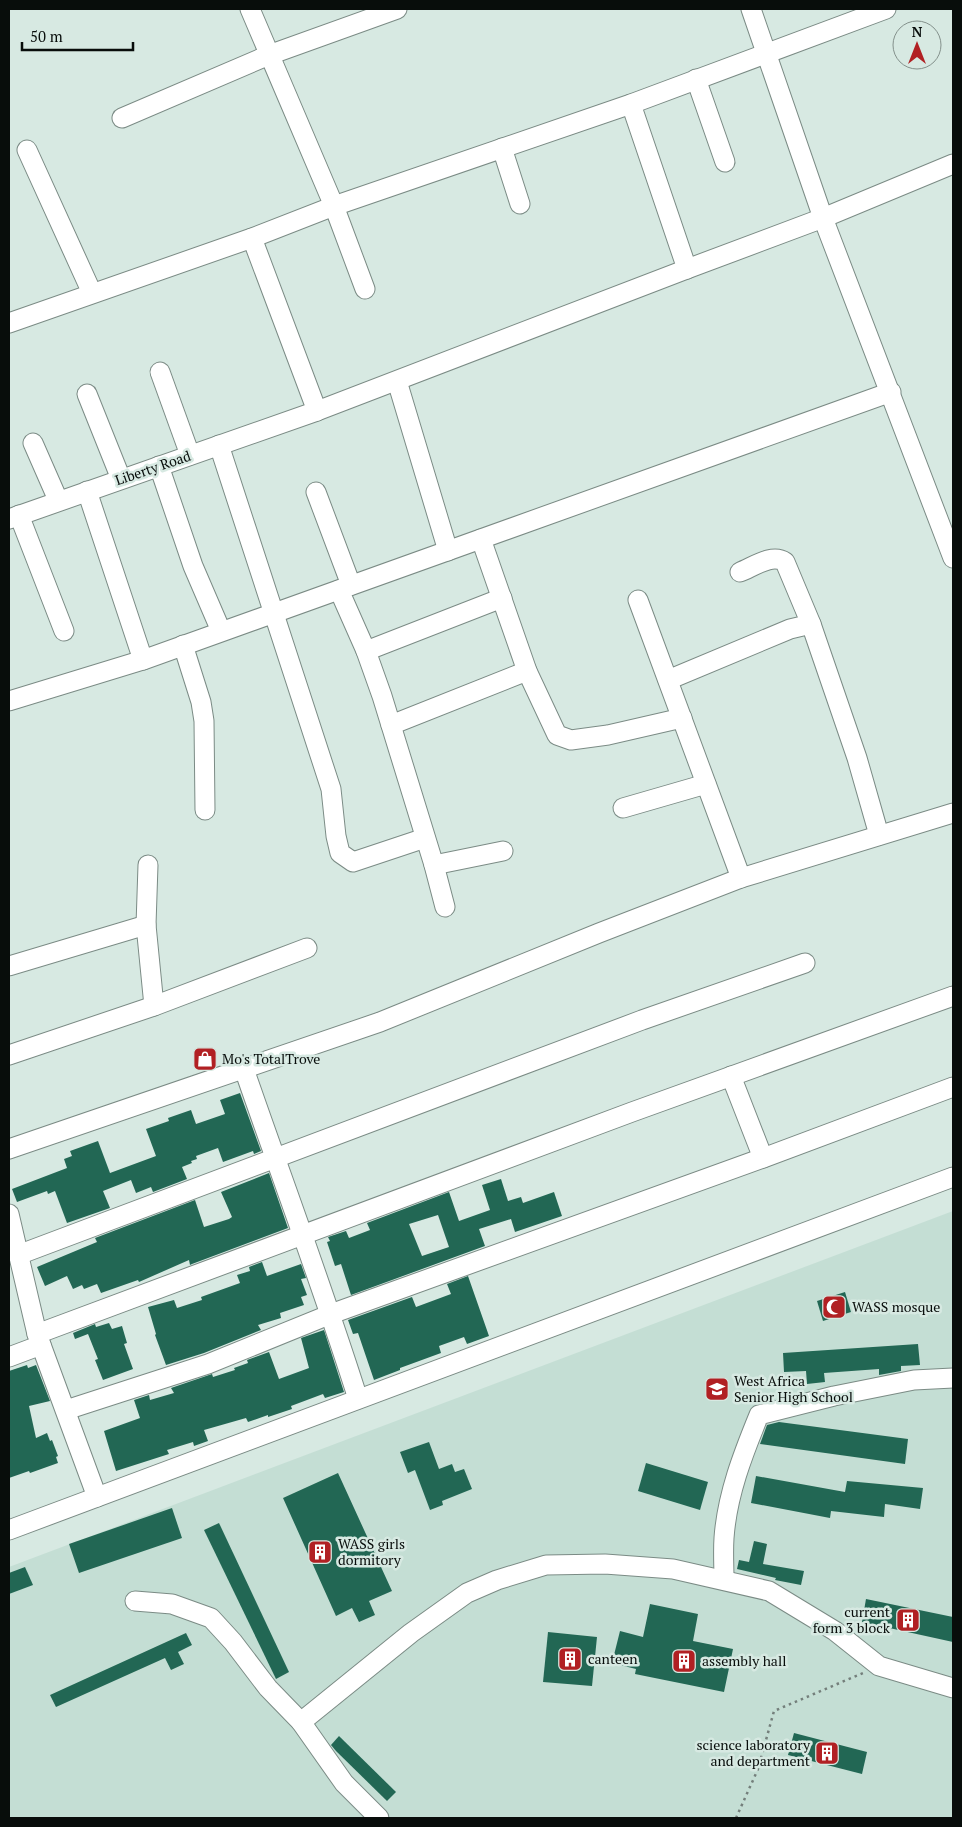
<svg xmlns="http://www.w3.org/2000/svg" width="962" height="1827" font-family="'PT Serif',serif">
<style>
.built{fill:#c4ded4}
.building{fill:#226754;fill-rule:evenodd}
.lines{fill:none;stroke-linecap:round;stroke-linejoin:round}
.minor-casing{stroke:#7b8b85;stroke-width:21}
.path{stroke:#747f7b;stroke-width:2.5;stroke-dasharray:2.5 4;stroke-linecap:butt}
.minor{stroke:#fff;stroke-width:19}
.labels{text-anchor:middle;stroke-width:5;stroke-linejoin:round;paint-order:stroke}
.street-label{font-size:14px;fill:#080d0b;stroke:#d7e9e2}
.poi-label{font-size:14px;fill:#080d0b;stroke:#d7e9e2;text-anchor:start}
</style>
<rect width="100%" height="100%" fill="#d7e9e2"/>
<!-- built -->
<polygon class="built" points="953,1211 953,1818 9,1818 9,1567"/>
<!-- building -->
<g class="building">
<polygon points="240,1093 261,1151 254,1154 253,1151 223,1162 218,1148 196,1156 197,1159 191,1161 192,1163 182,1167 187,1179 153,1192 151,1187 136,1193 131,1180 103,1191 110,1208 67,1223 55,1191 48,1194 47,1191 17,1202 12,1189 67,1168 64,1159 72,1156 70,1151 98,1141 110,1173 156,1156 146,1129 169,1121 168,1118 191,1110 196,1124 225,1114 220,1100"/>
<polygon points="269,1173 288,1228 192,1264 190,1265 189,1260 139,1282 138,1280 101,1293 97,1284 84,1289 82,1285 73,1289 67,1276 45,1286 37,1267 97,1242 95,1238 195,1200 204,1227 229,1219 232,1217 221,1192"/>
<path d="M501 1179 508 1201 521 1197 523 1203 554 1192 562 1216 515 1232 511 1219 479 1229 485 1246 351 1295 341 1264 335 1266 327 1242 330 1241 328 1237 346 1231 349 1238 370 1230 367 1223 449 1192 459 1221 490 1210 482 1185ZM438 1215 449 1247 422 1256 409 1224Z"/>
<polygon points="262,1262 267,1276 301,1264 306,1278 301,1279 307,1295 301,1297 304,1305 280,1313 281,1318 258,1325 261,1330 204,1353 166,1365 155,1335 156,1334 148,1307 174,1300 177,1308 202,1300 201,1297 240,1283 237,1275 250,1271 249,1267"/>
<polygon points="468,1276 489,1336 467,1344 464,1337 439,1346 441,1353 400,1368 400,1370 374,1380 358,1333 353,1334 348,1320 412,1297 416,1307 451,1294 447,1284"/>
<polygon points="845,1292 851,1312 823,1321 817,1301"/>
<polygon points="109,1323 112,1329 122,1326 127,1343 124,1344 133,1369 103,1380 95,1360 98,1359 88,1334 75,1339 73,1333 95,1324 96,1327"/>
<polygon points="324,1330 344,1392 325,1398 323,1394 291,1406 292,1409 268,1417 268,1415 248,1422 246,1418 204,1430 208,1441 194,1446 193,1442 167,1450 169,1454 116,1471 104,1431 140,1418 134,1400 149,1395 150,1400 174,1393 171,1388 212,1374 213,1377 235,1370 234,1368 248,1363 247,1360 269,1352 279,1379 309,1368 301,1338"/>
<polygon points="918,1344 920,1365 901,1366 901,1371 879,1375 879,1369 824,1373 825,1382 807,1384 806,1371 784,1372 783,1353"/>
<polygon points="27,1365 28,1368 36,1365 50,1401 29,1406 36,1438 47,1433 50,1441 52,1440 58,1456 56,1457 58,1463 30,1473 29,1471 9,1478 9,1371"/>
<polygon points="779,1422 908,1439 905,1464 760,1444 767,1425"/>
<polygon points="429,1442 439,1469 452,1464 455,1472 464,1469 472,1489 442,1501 443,1505 430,1510 415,1470 408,1473 400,1452"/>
<polygon points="646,1463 708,1482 700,1510 638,1491"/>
<polygon points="338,1473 392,1591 369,1601 375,1615 359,1622 352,1608 336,1616 283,1498"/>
<polygon points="756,1476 845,1492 847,1481 923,1488 920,1509 885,1504 884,1517 831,1511 830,1518 751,1503"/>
<polygon points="172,1508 182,1538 79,1573 69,1544"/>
<polygon points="219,1523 289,1672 276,1679 204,1530"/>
<polygon points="754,1541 767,1544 763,1564 804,1571 801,1585 775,1580 776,1578 737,1569 739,1560 749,1562"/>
<polygon points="25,1567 33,1585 9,1594 9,1573"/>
<polygon points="866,1599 953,1617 953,1642 862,1622"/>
<polygon points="650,1604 698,1614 693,1641 733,1649 724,1692 635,1674 636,1669 612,1663 620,1631 643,1637"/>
<polygon points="548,1632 597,1637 592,1686 543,1682"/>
<polygon points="186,1633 192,1645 178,1652 184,1664 171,1670 165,1658 56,1707 50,1695"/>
<polygon points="794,1733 867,1752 862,1774 788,1755"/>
<polygon points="339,1736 396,1792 387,1801 336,1751 331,1745"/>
</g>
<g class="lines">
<!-- minor casing -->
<g class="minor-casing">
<g id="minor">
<polyline points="250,9 334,206 365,289"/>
<polyline points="751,9 823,218 953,558"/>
<polyline points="696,79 725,162"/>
<polyline points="631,104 687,269"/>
<polyline points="122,118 269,55 397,9"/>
<polyline points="502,148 520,204"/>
<polyline points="27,150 92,293"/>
<polyline points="252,238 317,411"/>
<polyline points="9,323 252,238 334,206 631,104 886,9"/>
<polyline points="160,372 190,455"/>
<polyline points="397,381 448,551"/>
<polyline points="87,394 121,479"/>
<polyline points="33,443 58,500"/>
<polyline points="219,445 331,789 336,836 340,853 353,862 425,838"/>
<polyline points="159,466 193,566 221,631"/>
<polyline points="87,491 143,660"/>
<polyline points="316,492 351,585"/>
<polyline points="19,515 64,631"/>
<polyline points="9,519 317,411 687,269 823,218 953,164"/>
<polyline points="481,539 527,671 557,735 571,740 608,735 682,718"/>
<path d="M740 572C753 567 772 553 785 562L811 624"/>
<polyline points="339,590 366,651 382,696 434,865 445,907"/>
<polyline points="638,600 741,878"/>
<polyline points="183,645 201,702 204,721 205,810"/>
<polyline points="366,651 502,598"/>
<polyline points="668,680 790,629 811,624 857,758 879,835"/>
<polyline points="9,701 143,660 891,392"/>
<polyline points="391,725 527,671"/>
<polyline points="623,808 706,784"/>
<polyline points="148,865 146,925 154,1006"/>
<polyline points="434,865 503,851"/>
<polyline points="9,966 146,925"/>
<polyline points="9,1055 154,1006 307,948"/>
<path d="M244 1069C282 1179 323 1288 358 1399"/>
<polyline points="731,1076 763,1158"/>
<polyline points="9,1149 380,1022 599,933 741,878 953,813"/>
<polyline points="9,1214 37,1334 97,1497"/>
<polyline points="18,1255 642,1020 805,963"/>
<polyline points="37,1334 632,1112 953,996"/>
<polyline points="9,1357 41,1345"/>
<polyline points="66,1410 208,1364 331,1314 763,1158 953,1087"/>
<polyline points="9,1530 953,1177"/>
<path d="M724 1580C724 1566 723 1552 724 1538 727 1495 743 1454 759 1415L834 1396 914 1380 953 1378"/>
<polyline points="135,1601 172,1604 211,1618 233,1642 268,1688 301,1722 344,1783 379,1818"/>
<polyline points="301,1722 411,1633 467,1593 497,1580 546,1565 605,1564 673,1569 769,1591 835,1631 879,1666 953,1688"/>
</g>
</g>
<!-- path -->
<polyline class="path" points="736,1818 758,1769 774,1711 863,1673"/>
<!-- minor -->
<use href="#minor" class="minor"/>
</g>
<!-- icons -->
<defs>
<g id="shop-square" transform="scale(1.25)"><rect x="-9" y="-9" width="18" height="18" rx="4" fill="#b12023" stroke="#d7e9e2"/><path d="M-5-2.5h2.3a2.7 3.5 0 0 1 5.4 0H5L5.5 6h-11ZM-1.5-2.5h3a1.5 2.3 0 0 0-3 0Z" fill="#fff"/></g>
<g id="mosque-square" transform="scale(1.25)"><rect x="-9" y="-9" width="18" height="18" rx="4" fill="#b12023" stroke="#d7e9e2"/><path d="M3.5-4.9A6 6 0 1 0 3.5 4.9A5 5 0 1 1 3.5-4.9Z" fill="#fff"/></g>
<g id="school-square" transform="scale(1.25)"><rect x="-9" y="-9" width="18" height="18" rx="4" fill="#b12023" stroke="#d7e9e2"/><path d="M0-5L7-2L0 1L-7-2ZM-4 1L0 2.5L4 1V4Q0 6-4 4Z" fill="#fff"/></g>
<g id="building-square" transform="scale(1.25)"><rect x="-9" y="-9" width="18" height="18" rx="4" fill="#b12023" stroke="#d7e9e2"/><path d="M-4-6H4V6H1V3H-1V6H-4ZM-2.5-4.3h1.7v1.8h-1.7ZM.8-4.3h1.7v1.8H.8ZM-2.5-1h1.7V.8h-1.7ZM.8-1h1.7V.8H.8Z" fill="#fff"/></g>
</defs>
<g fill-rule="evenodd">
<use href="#shop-square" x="205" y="1059"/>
<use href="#mosque-square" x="834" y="1307"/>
<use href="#school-square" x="717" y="1389"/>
<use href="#building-square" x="320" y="1552"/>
<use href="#building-square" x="908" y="1620"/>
<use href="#building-square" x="570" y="1659"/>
<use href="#building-square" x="684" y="1661"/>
<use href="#building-square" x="827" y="1753"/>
</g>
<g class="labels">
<!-- street labels -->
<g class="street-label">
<text transform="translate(153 468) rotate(-19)" y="5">Liberty Road</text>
</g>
<!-- poi labels -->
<g class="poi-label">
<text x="222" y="1064">Mo's TotalTrove</text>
<text x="852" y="1312">WASS mosque</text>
<text x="734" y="1386">West Africa<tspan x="734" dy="16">Senior High School</tspan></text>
<text x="338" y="1549">WASS girls<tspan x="338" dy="16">dormitory</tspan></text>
<text x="890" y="1617" text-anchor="end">current<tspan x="890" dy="16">form 3 block</tspan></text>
<text x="588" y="1664">canteen</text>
<text x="702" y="1666">assembly hall</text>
<text x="810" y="1750" text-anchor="end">science laboratory<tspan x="810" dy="16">and department</tspan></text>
</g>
</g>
<!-- border -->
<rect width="962" height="1827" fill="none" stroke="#080d0b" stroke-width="20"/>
<!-- north arrow -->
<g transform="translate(917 45)"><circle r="24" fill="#d7e9e2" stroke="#84918c"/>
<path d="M0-4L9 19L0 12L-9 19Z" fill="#b12023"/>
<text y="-8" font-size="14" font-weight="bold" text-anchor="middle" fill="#080d0b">N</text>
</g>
<!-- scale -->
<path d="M22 42v8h111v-8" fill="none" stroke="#080d0b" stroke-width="2.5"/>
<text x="30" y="42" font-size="15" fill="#080d0b" stroke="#d7e9e2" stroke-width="4" paint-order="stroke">50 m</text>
</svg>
